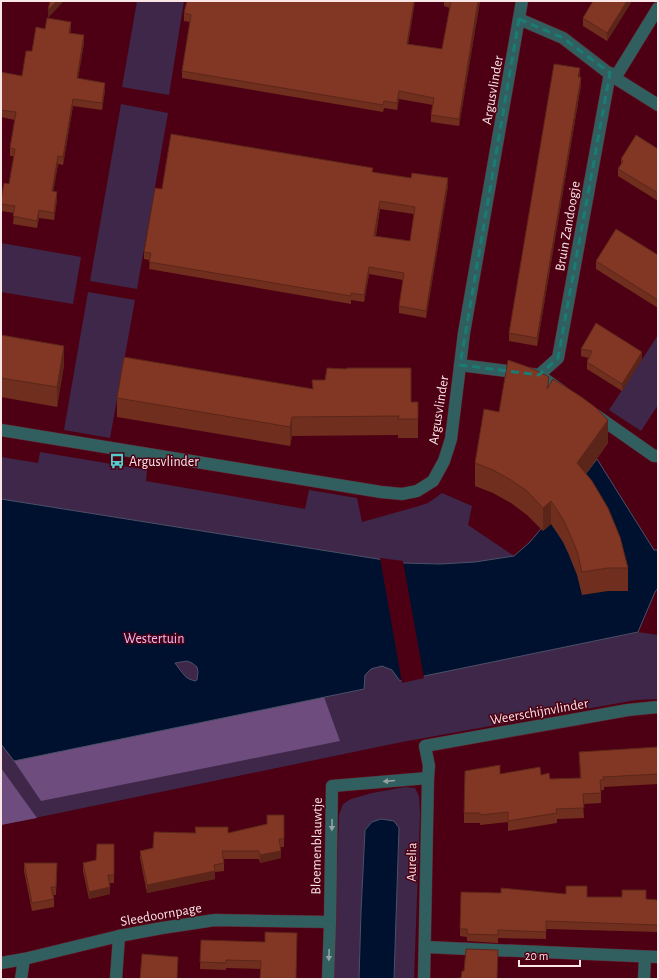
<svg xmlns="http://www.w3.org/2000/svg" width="659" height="980" font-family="'Alegreya Sans',sans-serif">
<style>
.green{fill:#3e2749}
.forest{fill:#6e4d7e}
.water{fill:#001130;stroke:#4b5167;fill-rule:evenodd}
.pier{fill:#4d0013}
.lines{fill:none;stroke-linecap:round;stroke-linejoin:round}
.minor-casing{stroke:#652031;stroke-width:13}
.minor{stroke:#315e5e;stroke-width:12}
.wall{fill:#702e1f;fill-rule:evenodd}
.shaded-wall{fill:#5b2619}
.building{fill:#823624;stroke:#5b2619;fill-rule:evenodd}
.oneway{fill:#96a2a2}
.marked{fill:none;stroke:#1b7c74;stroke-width:3;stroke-dasharray:8 5;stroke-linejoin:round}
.labels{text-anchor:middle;stroke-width:3;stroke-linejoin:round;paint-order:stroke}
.street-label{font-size:14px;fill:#fae6e7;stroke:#4d0013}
.poi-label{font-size:14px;fill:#fae6e7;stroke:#4d0013;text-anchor:start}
.park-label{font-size:14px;fill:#e6bdfa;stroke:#4d0013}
</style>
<rect width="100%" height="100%" fill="#4d0013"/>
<!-- green -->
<g class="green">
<polygon points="137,1 184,1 169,95 122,87"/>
<polygon points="121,104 168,113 137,289 90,281"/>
<polygon points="1,243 81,257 73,304 1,292"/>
<polygon points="88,292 135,300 110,438 64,430"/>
<polygon points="658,335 658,405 641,431 609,410"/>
<polygon points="40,452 147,470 146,481 305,509 309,490 357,498 362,522 419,506 428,503 442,493 472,506 468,525 514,556 531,654 638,632 658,635 658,699 636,700 402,742 1,825 1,457 38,463"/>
<polygon points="405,787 415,788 419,796 420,813 414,979 394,979 399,828 365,830 361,912 359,979 333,979 339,815 343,804 351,799 372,793"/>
</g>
<!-- forest -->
<g class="forest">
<polygon points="324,697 340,741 41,801 14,761"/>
<polygon points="1,768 37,818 1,825"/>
</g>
<!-- water -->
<g class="water">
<path d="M597 459 654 550H658V588L655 592 638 632 400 681 392 670 382 666 371 669 365 675 364 689 14 761 1 744V499L403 563 440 564 475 562 514 556 530 542 540 530 576 486ZM187 661 192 663 197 667 198 672 197 680 195 681C192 680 188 679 186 677 183 674 177 666 175 663Z"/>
<polygon points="381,819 394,821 399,828 394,979 359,979 361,912 365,830 372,822"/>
</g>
<!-- pier -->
<polygon class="pier" points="380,558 403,561 424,678 402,683"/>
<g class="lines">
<!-- minor casing -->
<g class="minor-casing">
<g id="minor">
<polyline points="519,19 563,38 615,78 658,105"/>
<polyline points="615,78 658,8"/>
<polyline points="460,365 539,375 563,392"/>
<polyline points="539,375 558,358 610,73"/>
<polyline points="594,414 654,456 658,456"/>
<polyline points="1,430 381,492 402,494 417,491 433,481 444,461 451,439 464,333 522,1"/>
<polyline points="425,947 658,957"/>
<polyline points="1,963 24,959 119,936 162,928 215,920 330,922"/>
<polyline points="21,979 24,959"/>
<polyline points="116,979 119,936"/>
<polyline points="328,979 330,922 332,786 428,778"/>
<polyline points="424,979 428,778 429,766 425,746 628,710 658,707"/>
<polyline points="644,979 645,957"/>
</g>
</g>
<!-- minor -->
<use href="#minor" class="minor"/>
</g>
<!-- wall -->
<g class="wall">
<polygon points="415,1 408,44 442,49 450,8 444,6 444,1 480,1 459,126 431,122 431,115 433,105 399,99 397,110 384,108 383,112 182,78 182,71 190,22 184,21 184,13"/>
<polygon points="593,1 632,1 607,41 583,26 583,18"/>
<polygon points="45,29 71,30 70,33 84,43 78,78 105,90 102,110 73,106 63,165 58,164 53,192 57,200 54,220 39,218 37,228 13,224 14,213 1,211 1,200 9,184 14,156 10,156 10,148 15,120 1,117 1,72 22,76 32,51"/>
<polygon points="580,75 580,77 581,85 537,346 509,341 509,333"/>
<polygon points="658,149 658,201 618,176 618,169 621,165 621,159"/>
<path d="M373 172 448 186 426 318 399 313V306L403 280 369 274 364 302 351 300V304L149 269 150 260 144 259V252L162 189ZM380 209 414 214 410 241 376 236Z"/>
<polygon points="658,255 658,308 596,269 596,261"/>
<polygon points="1,335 64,365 57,407 1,397"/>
<polygon points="581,349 642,359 622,391 587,369 587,362 588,358 581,356"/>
<polygon points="549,385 608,443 586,474 628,568 628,591 608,591 582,595 577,575 569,555 563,542 551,524 543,531 527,515 511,503 493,493 475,486 475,463 499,412"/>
<polygon points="312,389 411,402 418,402 418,438 398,438 398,435 292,436 290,446 117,417 117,398"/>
<polygon points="658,747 658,784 604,787 604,790 601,790 601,803 583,804 584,818 557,819 557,823 508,831 508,822 480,825 480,823 464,823 464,813 541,775 550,779 580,778 579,752"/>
<polygon points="284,815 284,847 280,847 281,858 260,863 259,859 224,859 224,871 215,872 215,879 147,893 140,858 140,851 153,848 195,833 195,827 228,833 267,824"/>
<polygon points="114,844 114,883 110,883 110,894 89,899 83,871 83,863 96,860"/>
<polygon points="24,863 57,863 56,895 53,895 54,899 54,907 32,911 24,871"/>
<polygon points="566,894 587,897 658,900 658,932 546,929 546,939 498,938 498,943 467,941 467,937 460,936 460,929"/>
<polygon points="297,933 261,969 226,968 226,970 200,969 201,940 265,942"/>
</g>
<!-- shaded-wall -->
<g class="shaded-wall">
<polygon points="57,1 64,1 48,18 48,10"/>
<polygon points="414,1 415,1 407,51 407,44"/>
<polygon points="478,1 480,1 459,126 459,119"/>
<polygon points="627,1 632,1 607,41 607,33"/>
<polygon points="71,22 71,30 69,40 69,33"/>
<polygon points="84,35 84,43 77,85 77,78"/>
<polygon points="580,68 580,75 578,84 578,77"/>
<polygon points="581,77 581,85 537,346 537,338"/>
<polygon points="105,83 105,90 102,110 102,103"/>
<polygon points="399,91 399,99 397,110 397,103"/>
<polygon points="73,99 73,106 63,165 63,157"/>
<polygon points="58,156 58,164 52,199 52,191"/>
<polygon points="448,178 448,186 426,318 426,311"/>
<polygon points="57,192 57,200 54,220 54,213"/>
<polygon points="380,201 380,209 374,243 374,236"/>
<polygon points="39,210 39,218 37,228 37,221"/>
<polygon points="369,267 369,274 364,302 364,295"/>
<polygon points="64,346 64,365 57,407 57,387"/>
<polygon points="642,352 642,359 622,391 622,384"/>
<polygon points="292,417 292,436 290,446 290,427"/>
<polygon points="608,420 608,443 577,486 577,463"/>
<polygon points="551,501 551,524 543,531 543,508"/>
<polygon points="281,851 281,858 260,863 260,855"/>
<polygon points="215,871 215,879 147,893 147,885"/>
<polygon points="110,887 110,894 89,899 89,892"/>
</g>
<!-- building -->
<g class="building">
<polygon points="50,1 57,1 48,10"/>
<polygon points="187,1 414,1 407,44 442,49 451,1 478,1 459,119 431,115 434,98 399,91 397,103 384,101 383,105 182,71 191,15 184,13"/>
<polygon points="593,1 627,1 607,33 583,18"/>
<polygon points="47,18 71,22 69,33 84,35 77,78 105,83 102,103 73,99 63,157 58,156 52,191 57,192 54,213 39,210 37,221 13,216 15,206 1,204 1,200 4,183 9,184 15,149 10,148 16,112 1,110 1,72 22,76 26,51 32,51 36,27 45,29"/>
<polygon points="554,64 580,68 578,77 581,77 537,338 509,333"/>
<path d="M171 134 373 168 372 172 411 178 412 173 448 178 426 311 399 306 404 273 369 267 364 295 351 293V296L149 262 151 253 144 252 155 188 162 189ZM380 201 415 207 410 241 374 236Z"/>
<polygon points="636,135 658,149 658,193 618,169 623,161 621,159"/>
<polygon points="616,229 658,255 658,300 596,261"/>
<polygon points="596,323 642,352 622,384 587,362 592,351 581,349"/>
<polygon points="1,335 64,346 57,387 1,378"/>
<polygon points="124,357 313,389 312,380 325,380 327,368 347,369 347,368 411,368 411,402 418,402 418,419 398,419 399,416 292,417 290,427 117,398"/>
<polygon points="508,360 531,368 549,377 547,389 553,379 580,396 595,407 608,420 577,463 592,481 608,508 620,537 628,568 608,568 582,572 577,551 569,532 563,519 551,501 543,508 527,491 511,480 493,470 475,463 484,409 499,412"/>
<polygon points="658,747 658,774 603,777 604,780 600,780 601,793 583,794 584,808 556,809 557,813 508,821 508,812 480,815 480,813 464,813 465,771 500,765 500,774 540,767 541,775 549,773 550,779 581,778 579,752"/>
<polygon points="267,815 284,815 284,839 279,839 281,851 260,855 259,851 222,851 224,863 214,865 215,871 147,885 140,851 153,848 154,832 196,833 195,827 228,827 228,833 267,824"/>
<polygon points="97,844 114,844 114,875 108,875 110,887 89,892 83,863 96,860"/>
<polygon points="24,863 57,863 56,887 51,887 54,899 32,903"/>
<polygon points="566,886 587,886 587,897 622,897 622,890 646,890 646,899 658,900 658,925 546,921 546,932 498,930 498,935 467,934 467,929 460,929 461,892 501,893 501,888 566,894"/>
<polygon points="265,932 297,933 296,979 260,979 261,961 226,960 226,963 200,962 201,940 265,942"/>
<polygon points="466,949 498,950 497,979 458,979 458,978 461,978 462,971 464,971"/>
<polygon points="142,954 178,957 177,979 140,979"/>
</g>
<!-- one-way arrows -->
<defs><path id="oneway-solid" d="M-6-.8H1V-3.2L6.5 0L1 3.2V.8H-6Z"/></defs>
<g class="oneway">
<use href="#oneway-solid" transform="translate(389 781) rotate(175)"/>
<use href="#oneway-solid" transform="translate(332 825) rotate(91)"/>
<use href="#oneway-solid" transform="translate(329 955) rotate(92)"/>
</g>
<!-- marked area -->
<path class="marked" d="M519 19 563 38 610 73 558 358 539 375 460 365Z"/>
<!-- icons -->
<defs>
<g id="bus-bare" transform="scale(1.2)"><path d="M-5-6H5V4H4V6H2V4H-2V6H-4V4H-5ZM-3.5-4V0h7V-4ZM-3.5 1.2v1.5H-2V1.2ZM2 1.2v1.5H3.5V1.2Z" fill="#52cdcc" stroke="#4d0013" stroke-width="2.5" paint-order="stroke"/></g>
</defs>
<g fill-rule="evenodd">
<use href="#bus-bare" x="117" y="461"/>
</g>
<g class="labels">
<!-- street labels -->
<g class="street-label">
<text transform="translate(492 90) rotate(-80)" y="5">Argusvlinder</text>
<text transform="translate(567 226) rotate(-80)" y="5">Bruin Zandoogje</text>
<text transform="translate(438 410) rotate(-81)" y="5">Argusvlinder</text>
<text transform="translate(539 711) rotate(-10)" y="5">Weerschijnvlinder</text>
<text transform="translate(316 846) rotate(-89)" y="5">Bloemenblauwtje</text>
<text transform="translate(411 862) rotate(-89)" y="5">Aurelia</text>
<text transform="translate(161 914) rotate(-10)" y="5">Sleedoornpage</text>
</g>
<!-- poi labels -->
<g class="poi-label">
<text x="129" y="466">Argusvlinder</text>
</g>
<!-- park labels -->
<g class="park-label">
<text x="154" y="643">Westertuin</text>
</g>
</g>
<!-- border -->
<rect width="659" height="980" fill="none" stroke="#fae6e7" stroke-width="4"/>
<!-- scale -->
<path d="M519 960v6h61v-6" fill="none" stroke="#fae6e7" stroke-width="2"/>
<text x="525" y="960" font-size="12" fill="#fae6e7" stroke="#4d0013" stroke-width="3" paint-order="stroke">20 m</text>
</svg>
